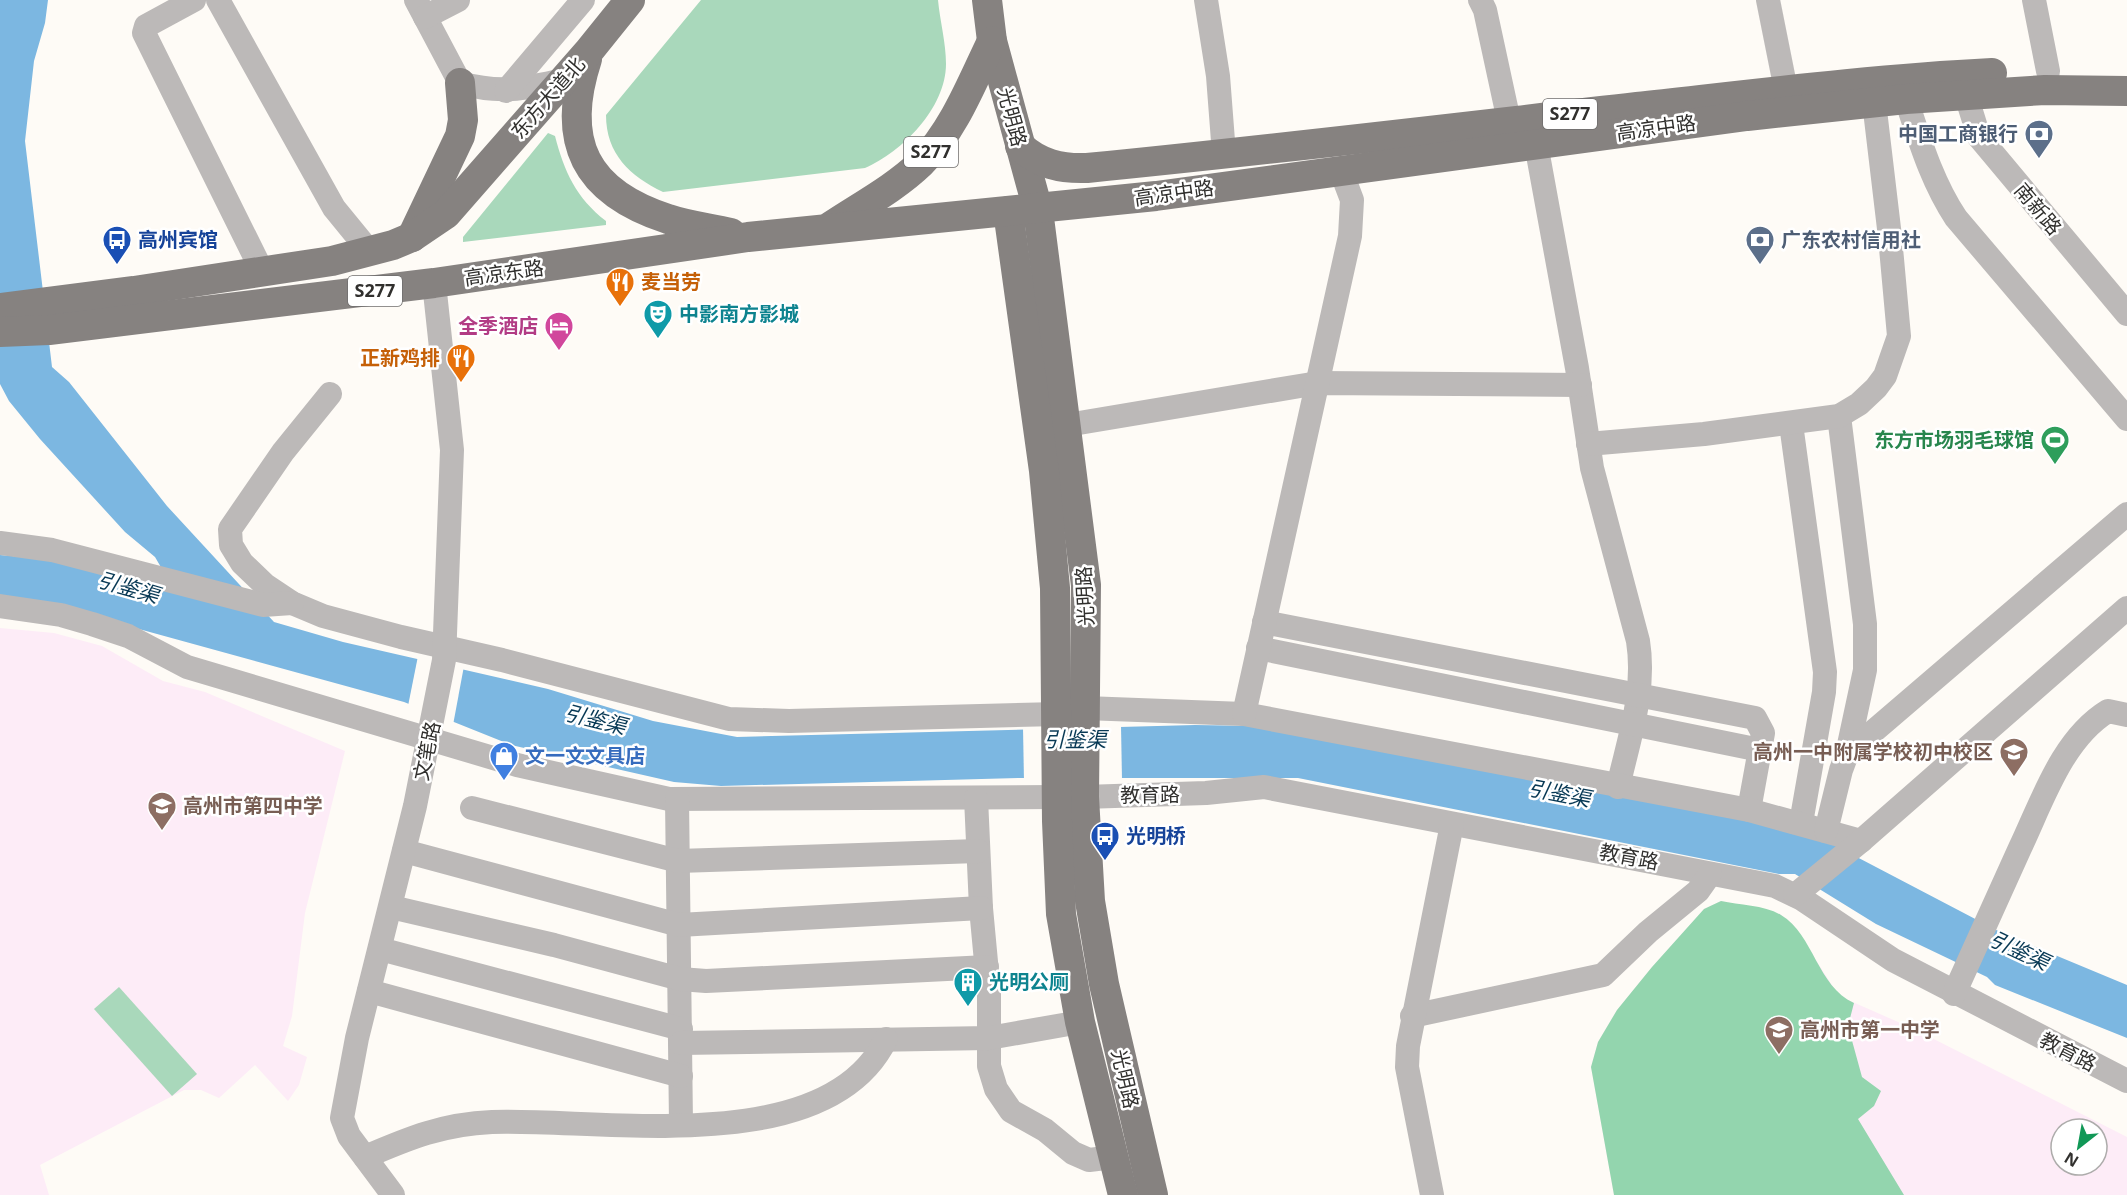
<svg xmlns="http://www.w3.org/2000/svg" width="2127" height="1195" font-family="'Open Sans','Noto Sans SC',sans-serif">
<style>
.education{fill:#fdecf7;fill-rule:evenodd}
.green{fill:#a9d8bb}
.forest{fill:#93d5ae}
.water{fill:#7cb7e1}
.pier{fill:#fefbf6}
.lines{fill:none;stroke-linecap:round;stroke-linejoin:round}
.minor{stroke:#bcb9b8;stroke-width:24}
.major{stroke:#868280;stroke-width:30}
.labels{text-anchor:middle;stroke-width:5;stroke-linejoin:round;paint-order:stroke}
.shield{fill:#fff;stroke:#6f6e6d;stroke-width:1.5}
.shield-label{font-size:18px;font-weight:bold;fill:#31302e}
.street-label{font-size:20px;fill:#31302e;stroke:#fff}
.service-label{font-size:20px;font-weight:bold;fill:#4e5e75;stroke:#fff;text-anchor:end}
.transit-label{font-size:20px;font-weight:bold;fill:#164399;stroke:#fff;text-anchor:start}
.food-label{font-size:20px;font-weight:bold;fill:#c56008;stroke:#fff;text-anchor:start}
.culture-label{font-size:20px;font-weight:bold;fill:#0d838f;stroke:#fff;text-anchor:start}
.hotel-label{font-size:20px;font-weight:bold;fill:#b23c85;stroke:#fff;text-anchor:end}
.leisure-label{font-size:20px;font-weight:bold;fill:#27864d;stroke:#fff;text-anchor:end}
.education-label{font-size:20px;font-weight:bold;fill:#785e54;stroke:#fff;text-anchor:start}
.shop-label{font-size:20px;font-weight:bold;fill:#366cbe;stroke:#fff;text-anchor:start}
.water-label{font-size:21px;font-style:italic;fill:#083955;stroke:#fff}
</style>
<rect width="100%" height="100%" fill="#fefbf6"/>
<!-- education -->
<g class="education">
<polygon points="0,628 54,633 102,646 163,681 205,692 345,751 305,913 292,1016 283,1046 307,1057 299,1085 288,1101 255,1065 219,1098 201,1090 184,1090 40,1165 49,1195 0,1195"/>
<path d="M1721 901 1780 914 1794 926 1839 996 1914 1029 2127 1137V1195H1614L1591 1067 1598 1042 1617 1010 1652 967 1704 909ZM2061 1129H2097V1165H2061Z"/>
</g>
<!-- green -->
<g class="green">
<path d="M701 0H938C940 21 946 43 946 64 946 108 902 152 865 168L663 192C630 176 606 154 606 115Z"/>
<path d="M548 133 555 136C564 171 576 198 606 221V225L463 242V237Z"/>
<polygon points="119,987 197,1074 172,1096 94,1009"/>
</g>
<!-- forest -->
<path class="forest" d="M1721 901C1739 905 1765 905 1781 915 1814 935 1817 986 1854 1003L1848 1026 1862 1077 1881 1091 1874 1106 1858 1119 1904 1195H1614L1591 1067 1598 1042 1617 1010 1652 967 1704 909Z"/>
<!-- water -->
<polygon class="water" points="0,0 48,0 45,23 34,61 25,141 52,367 69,382 167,506 274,622 343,642 548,689 653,721 737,737 1195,725 1256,726 1727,814 1832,844 2002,933 2127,985 2127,1038 1995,985 1987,977 1876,924 1795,874 1779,874 1298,778 1018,778 721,786 674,782 511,745 404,702 88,615 0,597 0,555 162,569 155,557 125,532 40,439 9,401 0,384"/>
<!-- pier -->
<g class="pier">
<polygon points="418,656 464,666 453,725 408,706"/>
<polygon points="1121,726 1122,780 1024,781 1023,727"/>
</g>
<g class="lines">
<!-- minor -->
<g class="minor">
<polyline points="194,0 146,26 144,33 262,271"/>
<polyline points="218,0 334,208 370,252"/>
<path d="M416 0 460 83C500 94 524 89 564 80"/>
<polyline points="1206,0 1218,76 1224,154"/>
<polyline points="1480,0 1485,10 1509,121"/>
<polyline points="1768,0 1786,90"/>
<polyline points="2034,0 2048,71"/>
<polyline points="425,17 458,0"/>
<polyline points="506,91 583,0"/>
<polyline points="1966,95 1979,137 2127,314"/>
<path d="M1906 99C1920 141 1932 182 1956 218L2127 419"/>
<path d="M1536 144 1577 368 1592 468 1638 641C1646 691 1629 738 1618 787"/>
<polyline points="330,394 283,452 230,529 231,545 242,563 265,585 292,603 323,616 401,637 502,660 729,719 789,721 1058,714"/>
<polyline points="1839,416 1865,624 1865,670 1847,754"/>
<polyline points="1791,424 1825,672 1824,692 1801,823"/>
<polyline points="1067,425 1318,383 1580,385"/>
<polyline points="1588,444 1704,434 1839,416 1859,404 1876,388 1885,376 1899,336 1890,237 1874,102"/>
<polyline points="0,543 52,550 263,605 292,603"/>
<polyline points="0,606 61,615 92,624 128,636 187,667 517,765 669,799 1057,797"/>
<polyline points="1264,622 1755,718 1763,733 1749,810"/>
<polyline points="1258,648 1760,750"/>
<polyline points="1085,708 1244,714 1749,810 1861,841"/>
<polyline points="1244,714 1350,236 1352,200 1341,171"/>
<polyline points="1084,797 1206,793 1264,787 1775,886 1802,899 1893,960 2127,1081"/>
<polyline points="976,798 981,908 989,994 989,1066 996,1089 1011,1111 1045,1130 1073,1153 1089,1160 1114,1157"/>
<polyline points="677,799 681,1124"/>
<polyline points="472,808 678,861 978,851"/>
<polyline points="1826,831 1841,770 1847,754 2127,514"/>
<polyline points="404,851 679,925 981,908"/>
<polyline points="1795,895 1861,841 2127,608"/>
<polyline points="391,907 554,945 680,979 706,981 987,967"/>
<polyline points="380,949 681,1029"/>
<polyline points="369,991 681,1076"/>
<path d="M1954 994C1976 945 1998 897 2020 848 2042 802 2062 739 2108 711L2127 715"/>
<polyline points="1412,1016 1603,975 1648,932 1698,891 1710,874"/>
<polyline points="681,1043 989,1038 1080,1022"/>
<path d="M365 1157C409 1138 443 1124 492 1122 603 1118 827 1160 886 1039"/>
<polyline points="393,1195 349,1136 342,1118 357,1038 415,806 444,660 452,450 434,283"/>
<polyline points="1432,1195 1407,1067 1408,1046 1452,824"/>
</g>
<!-- major -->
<g class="major">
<polyline points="987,0 992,41 1038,210 1086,585 1084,797 1090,901 1104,984 1153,1195"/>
<path d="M587 59C560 142 585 192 668 219 688 226 710 228 731 233"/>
<path d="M1020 146C1039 164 1061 169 1087 168 1270 150 1453 128 1637 107 1755 94 1873 79 1992 73"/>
<polyline points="1008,211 1044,471 1055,588 1057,821 1061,914 1080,1022 1123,1195"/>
<path d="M831 226C861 206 895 188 921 163 954 130 972 82 992 41"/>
<polyline points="412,237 460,136 463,120 460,83"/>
<polyline points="0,308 134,291 332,261 393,245 412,237 446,214 589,51 630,0"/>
<polyline points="0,332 49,330 434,283 748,237 1156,196 1747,116 1906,99 2045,90 2127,91"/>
</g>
</g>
<!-- icons -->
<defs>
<g id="bank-pin" transform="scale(1.5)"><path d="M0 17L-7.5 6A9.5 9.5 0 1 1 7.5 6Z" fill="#5c6f8a" stroke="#fff"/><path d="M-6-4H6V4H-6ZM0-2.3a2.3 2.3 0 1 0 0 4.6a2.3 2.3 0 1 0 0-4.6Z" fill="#fff"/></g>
<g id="bus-pin" transform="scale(1.5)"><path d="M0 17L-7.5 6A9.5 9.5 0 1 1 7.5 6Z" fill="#1a4fb4" stroke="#fff"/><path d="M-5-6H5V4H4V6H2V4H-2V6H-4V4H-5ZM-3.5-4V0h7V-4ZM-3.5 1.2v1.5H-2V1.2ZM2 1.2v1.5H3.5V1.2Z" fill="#fff"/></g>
<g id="restaurant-pin" transform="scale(1.5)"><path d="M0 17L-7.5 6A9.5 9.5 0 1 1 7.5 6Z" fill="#e8710a" stroke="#fff"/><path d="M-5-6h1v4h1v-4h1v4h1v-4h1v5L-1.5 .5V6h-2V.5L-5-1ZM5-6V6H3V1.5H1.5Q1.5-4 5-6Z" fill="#fff"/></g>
<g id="theatre-pin" transform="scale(1.5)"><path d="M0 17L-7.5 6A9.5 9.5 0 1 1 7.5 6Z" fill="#0f9aa8" stroke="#fff"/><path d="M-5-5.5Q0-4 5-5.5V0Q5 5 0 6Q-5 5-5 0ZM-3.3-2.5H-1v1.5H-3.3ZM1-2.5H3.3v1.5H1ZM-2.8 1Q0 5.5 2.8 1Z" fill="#fff"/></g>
<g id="hotel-pin" transform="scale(1.5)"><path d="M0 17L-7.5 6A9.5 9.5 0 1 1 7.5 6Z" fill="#d1479c" stroke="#fff"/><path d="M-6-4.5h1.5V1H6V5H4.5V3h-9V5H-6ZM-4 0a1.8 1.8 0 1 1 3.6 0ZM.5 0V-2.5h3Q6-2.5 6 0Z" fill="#fff"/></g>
<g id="stadium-pin" transform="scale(1.5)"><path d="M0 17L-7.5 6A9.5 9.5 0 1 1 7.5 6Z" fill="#2e9e5b" stroke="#fff"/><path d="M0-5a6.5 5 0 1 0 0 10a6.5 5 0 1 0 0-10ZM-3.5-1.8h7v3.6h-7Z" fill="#fff"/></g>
<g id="school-pin" transform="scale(1.5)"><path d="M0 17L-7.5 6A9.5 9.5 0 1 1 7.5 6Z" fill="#8d6e63" stroke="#fff"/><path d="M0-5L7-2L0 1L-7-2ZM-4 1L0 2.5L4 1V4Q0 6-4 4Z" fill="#fff"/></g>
<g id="shop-pin" transform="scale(1.5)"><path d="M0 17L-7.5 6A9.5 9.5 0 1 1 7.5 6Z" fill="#3f7fe0" stroke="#fff"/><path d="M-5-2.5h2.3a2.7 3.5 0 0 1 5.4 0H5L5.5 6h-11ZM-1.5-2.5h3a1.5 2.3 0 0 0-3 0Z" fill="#fff"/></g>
<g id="building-pin" transform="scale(1.5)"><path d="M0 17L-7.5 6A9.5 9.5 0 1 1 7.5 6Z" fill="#0f9aa8" stroke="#fff"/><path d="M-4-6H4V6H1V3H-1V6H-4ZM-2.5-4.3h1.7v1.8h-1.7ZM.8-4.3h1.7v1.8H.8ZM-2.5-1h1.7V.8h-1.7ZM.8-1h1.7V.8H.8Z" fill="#fff"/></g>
</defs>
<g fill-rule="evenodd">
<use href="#bank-pin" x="2039" y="134"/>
<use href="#bus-pin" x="117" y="240"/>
<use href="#bank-pin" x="1760" y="240"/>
<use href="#restaurant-pin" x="620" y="282"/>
<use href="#theatre-pin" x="658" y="314"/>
<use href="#hotel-pin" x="559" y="326"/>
<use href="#restaurant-pin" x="461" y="358"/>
<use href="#stadium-pin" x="2055" y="440"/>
<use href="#school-pin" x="2014" y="752"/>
<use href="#shop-pin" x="504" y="756"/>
<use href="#school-pin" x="162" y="806"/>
<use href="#bus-pin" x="1105" y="836"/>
<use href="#building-pin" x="968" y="982"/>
<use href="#school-pin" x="1779" y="1030"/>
</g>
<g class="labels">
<!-- shield labels -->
<g class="shield">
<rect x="1543" y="99" width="54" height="30" rx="4.5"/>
<rect x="904" y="137" width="54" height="30" rx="4.5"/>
<rect x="348" y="276" width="54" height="30" rx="4.5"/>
</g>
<g class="shield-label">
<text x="1570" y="120">S277</text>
<text x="931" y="158">S277</text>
<text x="375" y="297">S277</text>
</g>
<!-- street labels -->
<g class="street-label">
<text transform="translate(548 98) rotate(-49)" y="7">东方大道北</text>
<text transform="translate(1012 117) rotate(75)" y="7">光明路</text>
<text transform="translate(1656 128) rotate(-8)" y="7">高凉中路</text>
<text transform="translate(1174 193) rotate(-8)" y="7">高凉中路</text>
<text transform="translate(2038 209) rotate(50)" y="7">南新路</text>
<text transform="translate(504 273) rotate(-8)" y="7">高凉东路</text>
<text transform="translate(1085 596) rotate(-93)" y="7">光明路</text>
<text transform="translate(427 751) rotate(-78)" y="7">文笔路</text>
<text transform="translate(1150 795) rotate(-1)" y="7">教育路</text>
<text transform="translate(1629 857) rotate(11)" y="7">教育路</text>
<text transform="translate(2068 1052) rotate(27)" y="7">教育路</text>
<text transform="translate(1125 1079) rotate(77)" y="7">光明路</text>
</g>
<!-- service labels -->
<g class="service-label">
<text x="2018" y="141">中国工商银行</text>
<text x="1781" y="247" text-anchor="start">广东农村信用社</text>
</g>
<!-- transit labels -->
<g class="transit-label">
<text x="138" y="247">高州宾馆</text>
<text x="1126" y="843">光明桥</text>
</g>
<!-- food labels -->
<g class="food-label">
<text x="641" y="289">麦当劳</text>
<text x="440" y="365" text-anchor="end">正新鸡排</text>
</g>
<!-- culture labels -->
<g class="culture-label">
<text x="679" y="321">中影南方影城</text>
<text x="989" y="989">光明公厕</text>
</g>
<!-- hotel labels -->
<g class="hotel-label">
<text x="538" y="333">全季酒店</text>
</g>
<!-- leisure labels -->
<g class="leisure-label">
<text x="2034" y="447">东方市场羽毛球馆</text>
</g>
<!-- education labels -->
<g class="education-label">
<text x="1993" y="759" text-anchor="end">高州一中附属学校初中校区</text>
<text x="183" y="813">高州市第四中学</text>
<text x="1800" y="1037">高州市第一中学</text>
</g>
<!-- shop labels -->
<g class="shop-label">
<text x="525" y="763">文一文文具店</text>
</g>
<!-- water labels -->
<g class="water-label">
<text transform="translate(128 588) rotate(16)" y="7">引鉴渠</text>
<text transform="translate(595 720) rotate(14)" y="7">引鉴渠</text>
<text x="1075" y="747">引鉴渠</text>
<text transform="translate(1559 794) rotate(11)" y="7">引鉴渠</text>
<text transform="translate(2019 951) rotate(25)" y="7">引鉴渠</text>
</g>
</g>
<!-- north arrow -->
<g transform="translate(2079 1147) rotate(211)"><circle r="28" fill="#ffffff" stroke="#adacab" stroke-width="1.5"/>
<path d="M0-4.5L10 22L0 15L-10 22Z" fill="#119857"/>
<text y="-9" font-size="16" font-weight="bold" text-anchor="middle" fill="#31302e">N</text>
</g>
</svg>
